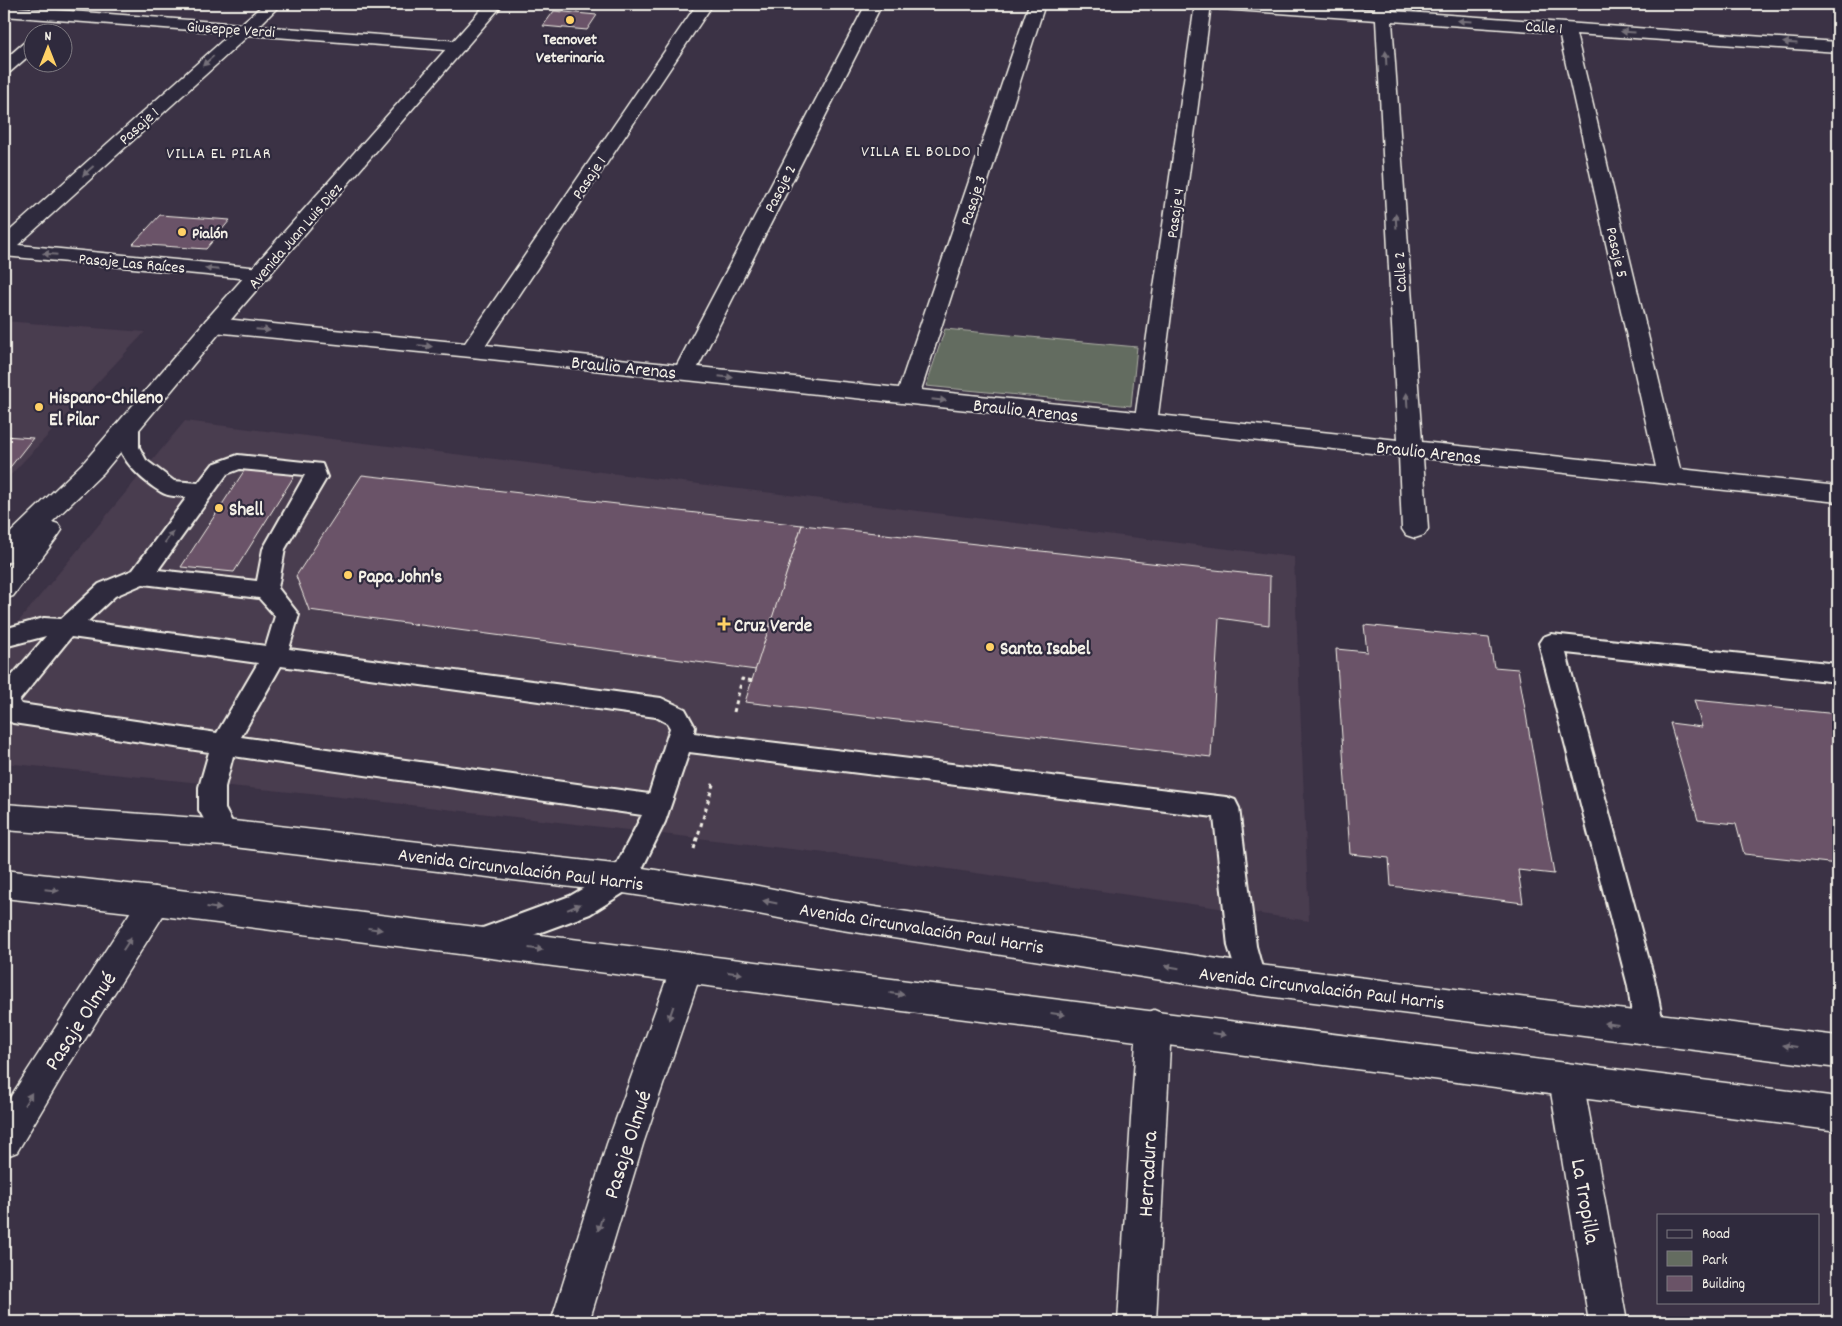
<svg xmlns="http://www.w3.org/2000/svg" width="1842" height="1326" font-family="Dekko,sans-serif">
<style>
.built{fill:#493c4f}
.green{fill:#646c60;stroke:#acaea4}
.building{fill:#6a5367;stroke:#f4f1e8}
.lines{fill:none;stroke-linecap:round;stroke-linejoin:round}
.lane-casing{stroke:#f4f1e8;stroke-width:4}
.street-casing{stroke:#f4f1e8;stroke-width:3}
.secondary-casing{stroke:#f4f1e8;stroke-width:3}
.path{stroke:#f4f1e8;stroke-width:3;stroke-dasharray:4 4;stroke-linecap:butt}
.lane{fill:#2f2a3d;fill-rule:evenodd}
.street{fill:#2f2a3d;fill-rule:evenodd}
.secondary{fill:#2f2a3d;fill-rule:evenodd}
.oneway{fill:#747079}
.poi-dot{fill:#ffd166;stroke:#2f2a3d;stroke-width:2}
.labels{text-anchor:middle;stroke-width:4.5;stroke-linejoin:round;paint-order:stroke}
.far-street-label{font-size:16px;fill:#f4f1e8;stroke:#2f2a3d}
.far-poi-label{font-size:16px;font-weight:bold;fill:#f4f1e8;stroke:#2f2a3d}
.far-neighbourhood-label{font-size:16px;letter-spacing:1px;fill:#f4f1e8;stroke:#2f2a3d}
.street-label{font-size:19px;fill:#f4f1e8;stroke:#2f2a3d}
.poi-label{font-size:19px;font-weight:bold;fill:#f4f1e8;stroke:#2f2a3d;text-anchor:start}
.near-street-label{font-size:22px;fill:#f4f1e8;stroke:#2f2a3d}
</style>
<rect width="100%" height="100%" fill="#3b3245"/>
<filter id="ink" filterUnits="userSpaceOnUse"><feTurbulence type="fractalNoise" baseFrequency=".02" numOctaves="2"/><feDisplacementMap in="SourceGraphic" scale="10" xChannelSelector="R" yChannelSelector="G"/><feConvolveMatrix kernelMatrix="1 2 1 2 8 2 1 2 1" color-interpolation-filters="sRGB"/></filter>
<g filter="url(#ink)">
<!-- built -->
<g class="built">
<polygon points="4,321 145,332 4,482"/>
<polygon points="185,421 1294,557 1309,921 886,860 359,799 4,763 4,639"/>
</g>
<!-- green -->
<polygon class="green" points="945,329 1137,347 1131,406 926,386"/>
<!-- building -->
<g class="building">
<polygon points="554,11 597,15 587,30 543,26"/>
<polygon points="160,215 230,220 206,249 133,244"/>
<polygon points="4,436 33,438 4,475"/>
<polygon points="246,468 296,473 234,572 181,567"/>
<polygon points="362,475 802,525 756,670 309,610 296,576"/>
<polygon points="802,525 1270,576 1269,625 1219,618 1211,757 745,702"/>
<polygon points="1364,625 1489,638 1494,667 1518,669 1554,874 1518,870 1523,903 1391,886 1389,858 1350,854 1336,649 1367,652"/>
<polygon points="1694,700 1838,714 1838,864 1744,854 1736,824 1698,820 1670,723 1702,727"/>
</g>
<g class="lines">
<!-- lane casing -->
<g class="lane-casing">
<g id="lane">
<path d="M129 419 136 421 139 426V447L146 460 174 481 198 483 213 464 238 455 322 464 327 477 285 549 278 588 299 615 289 649 661 698 685 709 695 727 694 733 1226 797 1235 800 1239 808 1256 946 1265 979 1261 988 1251 992 1241 988 1228 946 1214 817 689 752 665 822 633 887 590 914 479 955 469 951 465 942 469 933 570 896 613 871 642 815 233 756 225 787V809L238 833 234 841 225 844 216 841 199 810V787L209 752 13 723 4 719V685L46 636 4 647V629L44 618 61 619 99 584 133 570 187 497C179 496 168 497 161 492 140 480 105 448 122 421ZM240 469 305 475 263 549 257 581 158 570 227 474ZM143 584 259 598 275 616 266 646 87 622 115 596ZM71 637 258 663 217 733 21 704 19 701ZM281 666 656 717 667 723 670 728 649 794 241 737Z"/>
<polygon points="1551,634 1838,664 1838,682 1566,653 1656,986 1664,1029 1659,1039 1649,1043 1639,1039 1634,1029 1628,986 1539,643 1543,637"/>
</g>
</g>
<!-- street casing -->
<g class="street-casing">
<g id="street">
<polygon points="264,4 281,4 259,26 459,41 465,42 467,46 465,50 459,51 249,35 18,245 261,268 268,270 271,274 268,278 261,280 4,256 4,236 231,33 4,16 4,6 241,24"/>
<path d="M697 4H713L486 345 677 365 866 4H882L698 367 899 388 1029 4H1045L921 390 1136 412 1195 4H1211L1158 415 1398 440 1376 20 1220 9 1214 7 1212 4H1287L1375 10V4H1391L1392 11 1838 42V52L1576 34 1680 469 1838 486V502L1423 458 1428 529 1424 535 1415 538 1406 535 1402 529 1399 456 471 357 214 332 206 330 203 325 206 320 214 318 465 343ZM1392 21 1559 33 1656 467 1422 442Z"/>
<polygon points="32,40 32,53 10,72 4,73 4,60 26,41"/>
<polygon points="155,887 166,891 171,901 166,911 65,1071 17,1152 4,1157 4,1107 144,891"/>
<polygon points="687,952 699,956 703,967 643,1144 589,1322 551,1322 607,1144 671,967 675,956"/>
<polygon points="1154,1010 1166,1015 1171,1026 1156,1322 1118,1322 1137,1026 1142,1015"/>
<polygon points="1566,1063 1578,1068 1583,1080 1627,1322 1589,1322 1549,1080 1554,1068"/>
</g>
</g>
<!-- secondary casing -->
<g class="secondary-casing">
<g id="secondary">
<polygon points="486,4 503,4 222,330 103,473 52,522 58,524 62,530 58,536 13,596 4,599 4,571 11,561 4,563 4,539 85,461 206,320"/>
<polygon points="4,804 225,820 623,865 748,884 829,900 1251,964 1838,1036 1838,1068 1251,994 829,928 748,912 623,893 225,846 4,830"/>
<polygon points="4,870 155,887 1838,1097 1838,1131 155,915 4,898"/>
</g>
</g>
<!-- path -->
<g class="path">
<polyline points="734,712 742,679 753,681"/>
<polyline points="694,849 714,781"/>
</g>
<!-- lane -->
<use href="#lane" class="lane"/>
<!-- street -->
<use href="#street" class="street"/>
<!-- secondary -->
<use href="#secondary" class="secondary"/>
</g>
<!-- one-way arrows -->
<defs><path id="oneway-solid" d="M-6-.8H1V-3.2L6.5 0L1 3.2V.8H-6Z" transform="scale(1.25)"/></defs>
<g class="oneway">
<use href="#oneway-solid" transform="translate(1465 21) rotate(-176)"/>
<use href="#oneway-solid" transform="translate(1628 32) rotate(-176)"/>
<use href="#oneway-solid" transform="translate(1790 43) rotate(-176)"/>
<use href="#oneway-solid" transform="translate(1386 58) rotate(-93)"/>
<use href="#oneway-solid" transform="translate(208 61) rotate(138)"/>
<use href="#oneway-solid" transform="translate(88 171) rotate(138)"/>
<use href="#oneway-solid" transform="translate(1396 221) rotate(-93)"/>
<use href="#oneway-solid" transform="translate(50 254) rotate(-175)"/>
<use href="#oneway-solid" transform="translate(212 269) rotate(-175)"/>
<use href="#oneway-solid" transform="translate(263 330) rotate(5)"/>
<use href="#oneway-solid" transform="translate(425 346) rotate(5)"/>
<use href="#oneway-solid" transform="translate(726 377) rotate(6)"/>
<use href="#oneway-solid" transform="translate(939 400) rotate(6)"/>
<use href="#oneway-solid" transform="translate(1407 400) rotate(-93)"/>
<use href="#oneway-solid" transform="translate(169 537) rotate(-54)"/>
<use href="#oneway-solid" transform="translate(52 890) rotate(6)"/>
<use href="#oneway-solid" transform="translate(770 902) rotate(-169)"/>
<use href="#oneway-solid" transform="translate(574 907) rotate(-23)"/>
<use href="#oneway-solid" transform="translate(214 908) rotate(7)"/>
<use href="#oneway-solid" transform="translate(375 929) rotate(7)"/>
<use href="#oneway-solid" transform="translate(127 944) rotate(-57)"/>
<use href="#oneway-solid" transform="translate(536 949) rotate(7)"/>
<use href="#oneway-solid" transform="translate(1172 967) rotate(-171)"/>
<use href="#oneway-solid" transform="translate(735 973) rotate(7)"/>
<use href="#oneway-solid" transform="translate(897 994) rotate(7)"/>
<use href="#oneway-solid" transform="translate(671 1013) rotate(109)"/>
<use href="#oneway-solid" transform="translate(1058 1014) rotate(7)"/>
<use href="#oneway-solid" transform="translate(1611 1024) rotate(-173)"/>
<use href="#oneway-solid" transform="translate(1219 1034) rotate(8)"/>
<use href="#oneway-solid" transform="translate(1790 1046) rotate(-173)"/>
<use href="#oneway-solid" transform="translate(28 1099) rotate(-59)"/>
<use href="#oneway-solid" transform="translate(600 1224) rotate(107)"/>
</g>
</g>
<!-- markers -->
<g class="poi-dot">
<circle cx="570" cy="20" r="5"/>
<circle cx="182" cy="232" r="5"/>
<circle cx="39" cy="407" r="5"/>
<circle cx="219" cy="508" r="5"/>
<circle cx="348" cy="575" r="5"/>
<path d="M721.5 616.5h5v5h5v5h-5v5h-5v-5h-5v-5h5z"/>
<circle cx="990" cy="647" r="5"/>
</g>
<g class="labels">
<!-- far-street labels -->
<g class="far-street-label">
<text transform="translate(1544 26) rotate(4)" y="6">Calle 1</text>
<text transform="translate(231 28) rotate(4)" y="6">Giuseppe Verdi</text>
<text transform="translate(138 125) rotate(-42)" y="6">Pasaje 1</text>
<text transform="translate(588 177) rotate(-56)" y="6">Pasaje 1</text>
<text transform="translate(779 188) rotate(-63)" y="6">Pasaje 2</text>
<text transform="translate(972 200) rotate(-72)" y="6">Pasaje 3</text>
<text transform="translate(1174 213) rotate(-82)" y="6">Pasaje 4</text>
<text transform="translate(294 235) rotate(-49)" y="6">Avenida Juan Luis Diez</text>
<text transform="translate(1618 252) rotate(77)" y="6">Pasaje 5</text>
<text transform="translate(132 262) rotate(5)" y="6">Pasaje Las Raíces</text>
<text transform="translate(1399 272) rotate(-93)" y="6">Calle 2</text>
</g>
<!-- far-poi labels -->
<g class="far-poi-label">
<text x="570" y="44">Tecnovet<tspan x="570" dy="18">Veterinaria</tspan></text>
<text x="192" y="238" text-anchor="start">Pialón</text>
</g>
<!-- far-neighbourhood labels -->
<g class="far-neighbourhood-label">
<text x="921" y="156">VILLA EL BOLDO 1</text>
<text x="219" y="158">VILLA EL PILAR</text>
</g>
<!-- street labels -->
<g class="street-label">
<text transform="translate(624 366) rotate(6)" y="7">Braulio Arenas</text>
<text transform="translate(1026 409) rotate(6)" y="7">Braulio Arenas</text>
<text transform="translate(1429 451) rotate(6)" y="7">Braulio Arenas</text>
<text transform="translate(521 868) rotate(7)" y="7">Avenida Circunvalación Paul Harris</text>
<text transform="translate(922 927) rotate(9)" y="7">Avenida Circunvalación Paul Harris</text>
<text transform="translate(1322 987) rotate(7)" y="7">Avenida Circunvalación Paul Harris</text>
</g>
<!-- poi labels -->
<g class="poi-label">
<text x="49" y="403">Hispano-Chileno<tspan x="49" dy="22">El Pilar</tspan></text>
<text x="229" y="515">Shell</text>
<text x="358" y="582">Papa John's</text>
<text x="734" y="631">Cruz Verde</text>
<text x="1000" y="654">Santa Isabel</text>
</g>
<!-- near-street labels -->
<g class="near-street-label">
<text transform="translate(79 1020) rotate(-57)" y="8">Pasaje Olmué</text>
<text transform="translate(626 1144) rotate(-72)" y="8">Pasaje Olmué</text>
<text transform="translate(1146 1174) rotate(-87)" y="8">Herradura</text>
<text transform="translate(1587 1201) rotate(80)" y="8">La Tropilla</text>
</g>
</g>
<!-- margin -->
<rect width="1842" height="1326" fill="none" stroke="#2f2a3d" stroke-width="20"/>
<rect x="10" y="10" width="1822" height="1306" fill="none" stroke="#f4f1e8" stroke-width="2" filter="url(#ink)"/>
<!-- legend -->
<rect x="1657" y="1214" width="162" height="90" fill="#2f2a3d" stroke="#7e7a81"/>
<rect x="1667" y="1230" width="25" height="8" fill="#2f2a3d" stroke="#7e7a81"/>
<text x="1702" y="1238" font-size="15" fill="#f4f1e8">Road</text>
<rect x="1667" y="1251" width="25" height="15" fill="#646c60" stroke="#7e7a81"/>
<text x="1702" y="1264" font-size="15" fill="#f4f1e8">Park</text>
<rect x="1667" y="1276" width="25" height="15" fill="#6a5367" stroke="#7e7a81"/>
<text x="1702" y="1288" font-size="15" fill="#f4f1e8">Building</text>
<!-- north arrow -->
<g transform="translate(48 48)"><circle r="24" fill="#2f2a3d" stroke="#7e7a81"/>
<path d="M0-4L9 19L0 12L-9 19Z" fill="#ffd166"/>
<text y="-8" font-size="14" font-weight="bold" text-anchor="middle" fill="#f4f1e8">N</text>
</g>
</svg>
